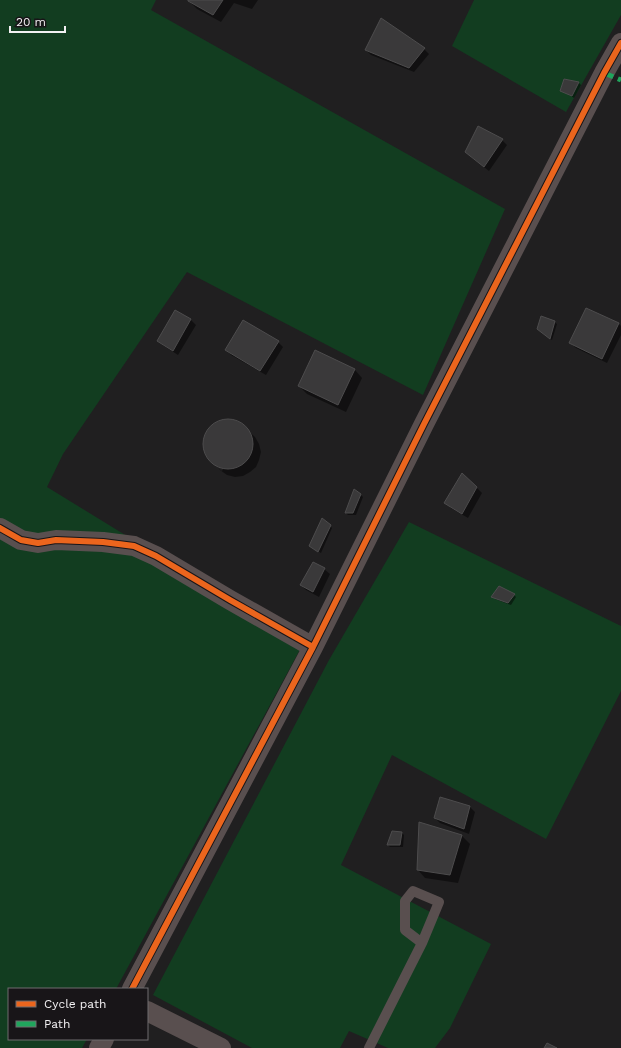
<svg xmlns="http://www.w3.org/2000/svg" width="621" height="1048" viewBox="0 0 621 1048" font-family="'Work Sans',sans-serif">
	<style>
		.green { fill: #123d20 }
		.shadow { fill: #0007 }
		.building { fill: #3a393a; stroke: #4d4c4d }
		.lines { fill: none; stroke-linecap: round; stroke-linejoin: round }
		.service { stroke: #594f4f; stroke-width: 10 }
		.minor { stroke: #594f4f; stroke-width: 20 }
		.quiet { stroke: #20a55d; stroke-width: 5; stroke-dasharray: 10 5; stroke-linecap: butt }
		.cycleway-casing { stroke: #181518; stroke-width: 8 }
		.cycleway { stroke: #eb651d; stroke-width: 6 }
	</style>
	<rect width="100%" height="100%" fill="#201f20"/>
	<path class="green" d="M0,0H156L151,10L505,209L423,395L187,272L63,454L47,487L303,644L116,989H9V1039H87L82,1048H0Z
		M474,0H621V15L566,112L452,46Z
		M409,522L621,626V691L546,839L392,755L341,865L491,944L450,1028L435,1048H388L349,1031L340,1048H252L153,995L329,660Z"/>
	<path class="shadow" d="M190,0H258L252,9L234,3L221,22L197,9L189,1Z
		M382,19L424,49L429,54L414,72L371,55L366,50Z
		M565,81L579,83L581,85L574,98L562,90Z
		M502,140L507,145L489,171L471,157Z
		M587,309L619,324L621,326V335L607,363L576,348L570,343Z
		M176,312L191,320L196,325L178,355L164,346L158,341Z
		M554,322L557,324L552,340L541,332Z
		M278,342L283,347L266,375L231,355L226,349Z
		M315,352L355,370L362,378L346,412L307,394L299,386Z
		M226,420H234L241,424L255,437L259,444L261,452L259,460L256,467L250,472L243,476L235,477L227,475L220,470L218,468L222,471L223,469L211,462L206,456L204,448V440L206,432L211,426L218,422Z
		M463,474L482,493L468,518L451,508L446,503Z
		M360,494L363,497L356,515H348L346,513Z
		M330,526L332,528L321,553L313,548Z
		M324,569L330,574L319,597L306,590L301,585Z
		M514,595L516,597L511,605L495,599L493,596Z
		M470,807L475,812L469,834L440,823L435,818Z
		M420,823L462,836L470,844L458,883L425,878L418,870Z
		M393,832L402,833L404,835L403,847H390L388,845Z"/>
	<path class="building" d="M188,0H223L213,15L188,1Z
		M381,18L425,48L409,68L365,50Z
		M564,79L579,82L572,96L560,91Z
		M478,126L503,139L484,167L465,152Z
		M586,308L619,323L602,359L569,343Z
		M175,310L191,319L173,351L157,341Z
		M541,316L555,321L550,339L537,329Z
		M243,320L279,341L260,371L225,350Z
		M315,350L355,369L338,405L298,386Z
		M203 444a25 25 0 1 1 50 0a25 25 0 1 1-50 0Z
		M462,473L477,487L462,514L444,503Z
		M354,489L361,494L353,513H345Z
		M322,518L331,525L318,552L309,546Z
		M313,562L325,568L313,592L300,585Z
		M499,586L515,594L508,603L491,597Z
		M440,797L470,806L464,829L434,818Z
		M419,822L462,835L450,875L417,870Z
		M392,831L402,832L400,845H387Z
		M547,1043L557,1048H544Z"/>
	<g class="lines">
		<path class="service" d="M369,1048L422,943L405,930V901L413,891L439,902L422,943"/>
		<path class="minor" d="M0,528L21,540L38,543L56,540L103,542L134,546L156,556L230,600L313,647
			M132,989L313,647L424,424L604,73L621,43
			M147,1011L221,1048
			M99,1048L104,1039"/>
		<path class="quiet" d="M604,73L621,80"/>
		<g class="cycleway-casing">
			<path id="cycleway" d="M0,528L21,540L38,543L56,540L103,542L134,546L156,556L230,600L313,647
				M132,989L313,647L424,424L604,73L621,43"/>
		</g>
		<use href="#cycleway" class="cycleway"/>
	</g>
	<rect x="8" y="988" width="140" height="52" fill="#181518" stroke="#6f6d6f"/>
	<rect x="16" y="1001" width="20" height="6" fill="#eb651d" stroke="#6f6d6f"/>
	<text x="44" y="1008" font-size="12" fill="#f2f0f2">Cycle path</text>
	<rect x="16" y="1021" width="20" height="6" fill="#20a55d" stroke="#6f6d6f"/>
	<text x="44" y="1028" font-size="12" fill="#f2f0f2">Path</text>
	<path d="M10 26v6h55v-6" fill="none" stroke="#f2f0f2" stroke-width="2"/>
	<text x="16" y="26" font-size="12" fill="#f2f0f2" stroke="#181518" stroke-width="3" paint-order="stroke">20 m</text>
</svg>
